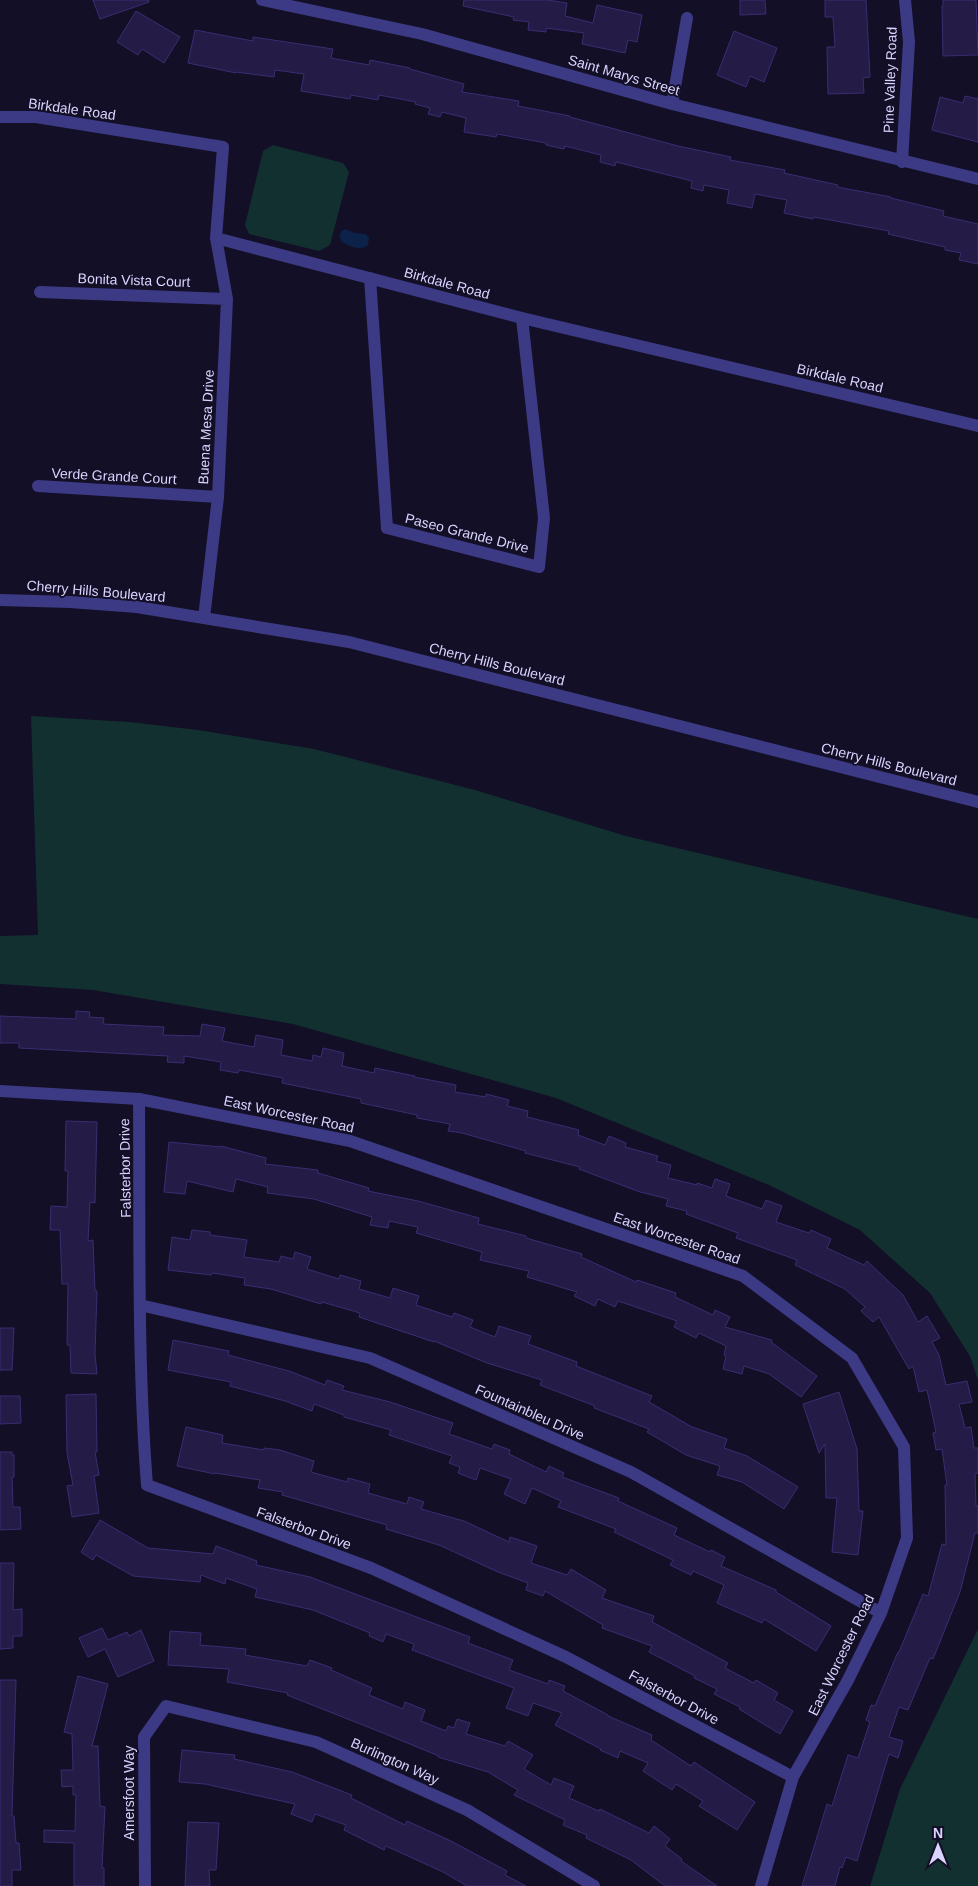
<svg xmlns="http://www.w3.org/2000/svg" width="978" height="1886" viewBox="0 0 978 1886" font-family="Helvetica,sans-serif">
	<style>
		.green { fill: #12302f }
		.water { fill: #0c2248 }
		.building { fill: #241b47; stroke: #3b2d73 }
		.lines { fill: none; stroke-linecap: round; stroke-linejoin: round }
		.minor { stroke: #3d3a85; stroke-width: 12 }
		.labels { text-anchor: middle; stroke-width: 4; stroke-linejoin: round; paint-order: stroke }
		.street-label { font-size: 14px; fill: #d9d4ff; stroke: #130f26 }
	</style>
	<rect width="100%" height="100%" fill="#130f26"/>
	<path class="green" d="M273,145L343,163L349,172L330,245L319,251L249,234L245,225L263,151Z
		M31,716L129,722L198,730L314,749L475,790L626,836L978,919V1380L970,1356L930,1293L860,1230L769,1185L556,1098L293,1024L93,990L0,984V936L38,935Z
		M978,1629V1886H870L900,1789Z"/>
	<path class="water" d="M345,229L355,233L366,234L369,238L368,245C360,252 350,246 342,242L339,236L342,231Z"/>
	<path class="building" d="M93,0H149V2L100,19Z
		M464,0H548L567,3L565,16L593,23L597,5L642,15L637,42L628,40L625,53L582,44L584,33L546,28V32L528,30L529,22L513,20L514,17L463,6Z
		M740,0H765L766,14L740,15Z
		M825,0H866L870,77L863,78L864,93L828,94L827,47H835L833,17H825Z
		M943,0H976L978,55L943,56L942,6H943Z
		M136,11L180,37L164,63L142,49L138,55L117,42Z
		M195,30L253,41V37L333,49L331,58L369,65L370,60L410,68V69L464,84L462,92L519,101L518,106L570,116V117L678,146L731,157L730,160L785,170L784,173L838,185L837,187L891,197V198L944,211L943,216L978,224V264L959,260L961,253L945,250V247L888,234L889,231L814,217L813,219L784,213L787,200L755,194L752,208L727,203L729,190L704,185L703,191L691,188L692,181L616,162L615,166L600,162L601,155L565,146L564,149L546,145V143L497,134L496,137L464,132L466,118L442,112L440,117L428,114L430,108L415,104L416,102L379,95L378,100L351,95L350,99L301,91L304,74L275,70L274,77L236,72V73L188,63Z
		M734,31L777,48L764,82L750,76L746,87L717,75Z
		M965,96L978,99V142L932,130L940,97L963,103Z
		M76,1011L90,1012L89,1017L104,1018L103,1024L164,1027L163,1035L200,1036L202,1024L225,1028L222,1041L254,1047L256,1035L283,1040L281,1055L312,1061L313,1055L321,1057L323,1048L344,1053L342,1066L374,1073L375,1068L415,1076L414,1077L456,1085L455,1092L486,1097V1094L509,1100L507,1106L528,1111L527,1117L579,1130L578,1135L605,1145L609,1136L626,1143L625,1147L658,1156L656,1161L671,1165L668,1178L697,1185V1183L712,1188L715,1179L730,1184L726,1196L762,1209L766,1200L782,1206L776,1222L809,1233L811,1230L831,1239L827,1248L864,1265L867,1261L903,1295L918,1322L927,1316L940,1338L932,1342L939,1355L946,1385L967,1381L972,1402L959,1404L965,1428L971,1427L974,1448H978V1473L975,1474L976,1506H978V1533H975L960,1592L933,1659L930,1658L908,1710L899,1707L889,1737L903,1741L898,1758L889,1754L857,1861L846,1857L842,1868L840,1867L835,1886H802L827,1804L832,1806L848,1755L858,1758L870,1722L866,1720L871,1705L875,1706L898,1652H899L923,1594L928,1596L942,1544L946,1545L945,1485H947L942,1449L936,1450L933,1433L936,1432L927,1390L919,1392L913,1366L909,1369L879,1317L873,1322L861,1311L865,1307L845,1289L795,1265L797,1260L736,1238L738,1233L686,1214L687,1211L666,1206L668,1199L640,1192L579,1169L580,1167L525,1153L526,1151L462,1133L448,1131L450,1124L417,1118V1115L361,1103V1099L282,1083L283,1078L239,1070L238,1073L220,1070L221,1062L184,1056V1063L167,1062L168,1056L19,1048V1043H0V1016L76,1019Z
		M66,1121L97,1122L95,1203L90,1202L88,1241L93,1240L95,1291H97L95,1354L97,1374L71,1373L70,1345H67L68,1284H62L60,1230H50L51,1206L67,1207L68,1171H65Z
		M169,1142L221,1147V1146L266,1158L265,1164L318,1170V1173L369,1188L368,1191L418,1201L479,1218L478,1224L526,1236V1238L582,1254L581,1257L636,1282L637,1280L676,1293L675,1297L713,1315L715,1310L730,1317L725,1327L772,1340L771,1342L817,1376L801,1397L769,1374L744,1366L742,1374L723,1369L726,1356L724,1355L726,1346L699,1333L696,1338L674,1327L677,1321L618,1301L615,1307L598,1299L595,1306L574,1296L577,1292L527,1277L529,1271L480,1260L482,1252L416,1233L418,1227L389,1221L388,1228L370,1225L372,1217L314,1199L267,1193L268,1187L236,1179L233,1192L187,1181L185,1194L164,1192Z
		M192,1230L210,1232V1235L247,1240L244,1257L279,1262L281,1256L293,1259L295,1252L311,1257L307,1269L339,1279L340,1275L361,1281L359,1289L390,1298L393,1288L419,1296L416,1305L452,1317L454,1313L473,1320L470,1327L495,1337L499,1326L531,1336L528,1344L577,1362L576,1366L652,1396L649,1402L692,1427L727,1439L724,1448L747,1456L798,1487L784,1509L742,1482L717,1475L720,1466L686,1455L647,1432L649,1429L594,1408L595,1406L540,1385L542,1380L487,1363L434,1341V1342L359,1317L360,1313L322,1302L321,1304L271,1289L244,1285L245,1278L212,1273L211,1275L168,1270L172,1237L190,1240Z
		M0,1328H14L12,1370H0Z
		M173,1340L229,1351L228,1355L289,1371L325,1385L327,1380L344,1386L342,1390L390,1402L453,1423L449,1434L492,1449L494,1444L510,1450L509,1454L546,1472L549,1466L564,1473L562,1477L619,1498L618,1501L677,1528L674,1535L710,1552L711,1550L725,1557L721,1566L776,1590V1592L831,1626L816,1651L764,1619L762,1623L717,1603L724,1585L693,1571L691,1575L670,1565L673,1560L614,1532L616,1529L558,1507L561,1501L532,1488L525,1504L504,1494L511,1479L480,1468L476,1480L458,1473L460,1467L449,1463L452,1456L389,1435L391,1430L344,1417V1415L314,1404L312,1411L285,1401L230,1386L231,1382L168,1370Z
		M839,1392L857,1449L859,1511H863L858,1555L832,1552L837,1498H826L825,1444L819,1453L803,1404Z
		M96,1394L97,1452H95L99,1475L94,1476L99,1513L72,1517L67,1486L73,1485L67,1453L66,1395Z
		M0,1396H20L21,1423L0,1424Z
		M186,1427L223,1435L222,1443L264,1450V1448L280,1450L314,1461L311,1472L347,1482L348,1478L370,1484L368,1493L407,1504L409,1497L424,1502L421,1509L464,1521L509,1542L510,1537L537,1546L531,1563L567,1575L571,1569L606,1590L602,1598L654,1616L652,1622L728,1663L725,1668L754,1683L756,1680L778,1693L774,1700L793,1711L780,1734L739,1709L740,1707L714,1694L717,1689L694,1678L695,1676L649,1652L652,1646L602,1628L603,1625L545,1591L543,1596L526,1590L528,1583L498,1572L439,1545L386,1529L387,1525L282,1495L283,1492L258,1488L260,1480L215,1473V1474L177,1466Z
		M0,1452H12V1455H14V1477H12L13,1507H20L21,1529L0,1530Z
		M100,1520L148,1548L213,1554L216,1546L257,1561L256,1565L310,1577L470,1637L468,1643L513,1660L509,1670L548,1684L549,1680L565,1686L563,1691L608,1715V1716L652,1735L651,1740L691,1766L694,1762L755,1802L737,1830L699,1806L703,1801L676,1784L672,1790L643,1771L648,1763L620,1751L618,1758L600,1750L601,1749L555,1725L562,1713L533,1703L528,1716L506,1708L514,1688L412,1650L414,1644L386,1634L383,1642L369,1636L370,1633L313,1610L255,1597L257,1589L226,1578L225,1584L201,1575L200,1582L133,1576L96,1555L93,1560L81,1552Z
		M0,1563H14L13,1610L22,1609V1636H13V1648L0,1649Z
		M102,1628L108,1640L127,1632L129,1636L141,1630L154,1661L118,1677L105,1649L88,1657L79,1638Z
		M170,1631L201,1633L200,1645L246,1649L245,1655L307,1666L310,1660L332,1668L331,1670L372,1688L369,1695L403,1709L405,1702L425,1710L421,1721L446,1731L448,1726L454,1728L457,1719L470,1723L466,1734L505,1746L508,1741L533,1755L524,1769L551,1785L554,1778L574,1786L569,1798L599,1811L600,1809L649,1833L654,1826L670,1839L665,1846L682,1859L681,1861L717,1886H665L631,1860L586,1838L587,1835L563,1825L565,1820L514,1795L518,1790L488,1772L438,1757L439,1756L383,1733L287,1695L288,1693L227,1682L229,1669L168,1665Z
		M78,1676L108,1684L92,1746H98L100,1806L105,1807L102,1868H104V1886H74V1843L44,1842V1830L75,1831L76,1795H73V1786L62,1787L61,1770H73L72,1734L64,1732Z
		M0,1680H16L12,1816H14L16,1843H19L21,1870H12V1886H0Z
		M182,1750L235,1755L234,1759L292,1772L352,1795L351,1798L405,1825L407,1821L451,1841L507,1871L505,1875L526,1886H467L443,1872L386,1846L384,1850L344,1830L346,1825L315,1814L312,1822L291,1814L295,1804L205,1784L179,1782Z
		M188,1822L219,1823L216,1870H209L210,1886H185Z"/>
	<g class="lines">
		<path class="minor" d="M262,0L422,34L672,104L978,179
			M672,104L687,18
			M0,117H36L223,147L216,238L522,318L978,426
			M902,162L909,42L905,0
			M370,278L387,528L539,567L544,518L522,318
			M40,292L227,299
			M38,486L218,497
			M0,600L70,602L137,607L349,642L978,802
			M204,618L218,497L227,299L216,238
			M0,1091L139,1099L350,1141L743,1276L852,1358L904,1447L907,1538L881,1613L848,1680L793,1777L761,1886
			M139,1099C140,1227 137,1357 147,1485L371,1568L566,1657L793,1777
			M140,1305L370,1358L631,1472L881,1613
			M145,1886L144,1737L166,1706L316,1742L467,1810L594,1886"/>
	</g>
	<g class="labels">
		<g class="street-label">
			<text transform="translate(624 75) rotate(16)" y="5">Saint Marys Street</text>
			<text transform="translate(890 80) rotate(-88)" y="5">Pine Valley Road</text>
			<text transform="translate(72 109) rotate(8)" y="5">Birkdale Road</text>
			<text transform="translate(134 280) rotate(2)" y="5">Bonita Vista Court</text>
			<text transform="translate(447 283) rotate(15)" y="5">Birkdale Road</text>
			<text transform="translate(840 378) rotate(13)" y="5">Birkdale Road</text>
			<text transform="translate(206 427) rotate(-87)" y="5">Buena Mesa Drive</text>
			<text transform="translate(114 476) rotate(3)" y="5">Verde Grande Court</text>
			<text transform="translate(467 533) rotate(14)" y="5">Paseo Grande Drive</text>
			<text transform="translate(96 591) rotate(5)" y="5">Cherry Hills Boulevard</text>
			<text transform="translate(497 664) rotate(14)" y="5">Cherry Hills Boulevard</text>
			<text transform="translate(889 764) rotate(14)" y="5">Cherry Hills Boulevard</text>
			<text transform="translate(289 1114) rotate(12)" y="5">East Worcester Road</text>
			<text transform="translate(125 1168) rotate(-91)" y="5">Falsterbor Drive</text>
			<text transform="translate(677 1238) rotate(19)" y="5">East Worcester Road</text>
			<text transform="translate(530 1412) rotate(24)" y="5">Fountainbleu Drive</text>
			<text transform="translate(304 1528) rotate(20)" y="5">Falsterbor Drive</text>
			<text transform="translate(841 1655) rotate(-64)" y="5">East Worcester Road</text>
			<text transform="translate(674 1697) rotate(28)" y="5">Falsterbor Drive</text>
			<text transform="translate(395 1761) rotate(24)" y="5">Burlington Way</text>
			<text transform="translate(129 1793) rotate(-90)" y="5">Amersfoot Way</text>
		</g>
	</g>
	<g transform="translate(938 1846)" stroke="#130f26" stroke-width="4" paint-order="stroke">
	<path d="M0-4L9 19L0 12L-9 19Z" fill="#d9d4ff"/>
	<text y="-8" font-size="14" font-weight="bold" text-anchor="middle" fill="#d9d4ff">N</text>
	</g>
</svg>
